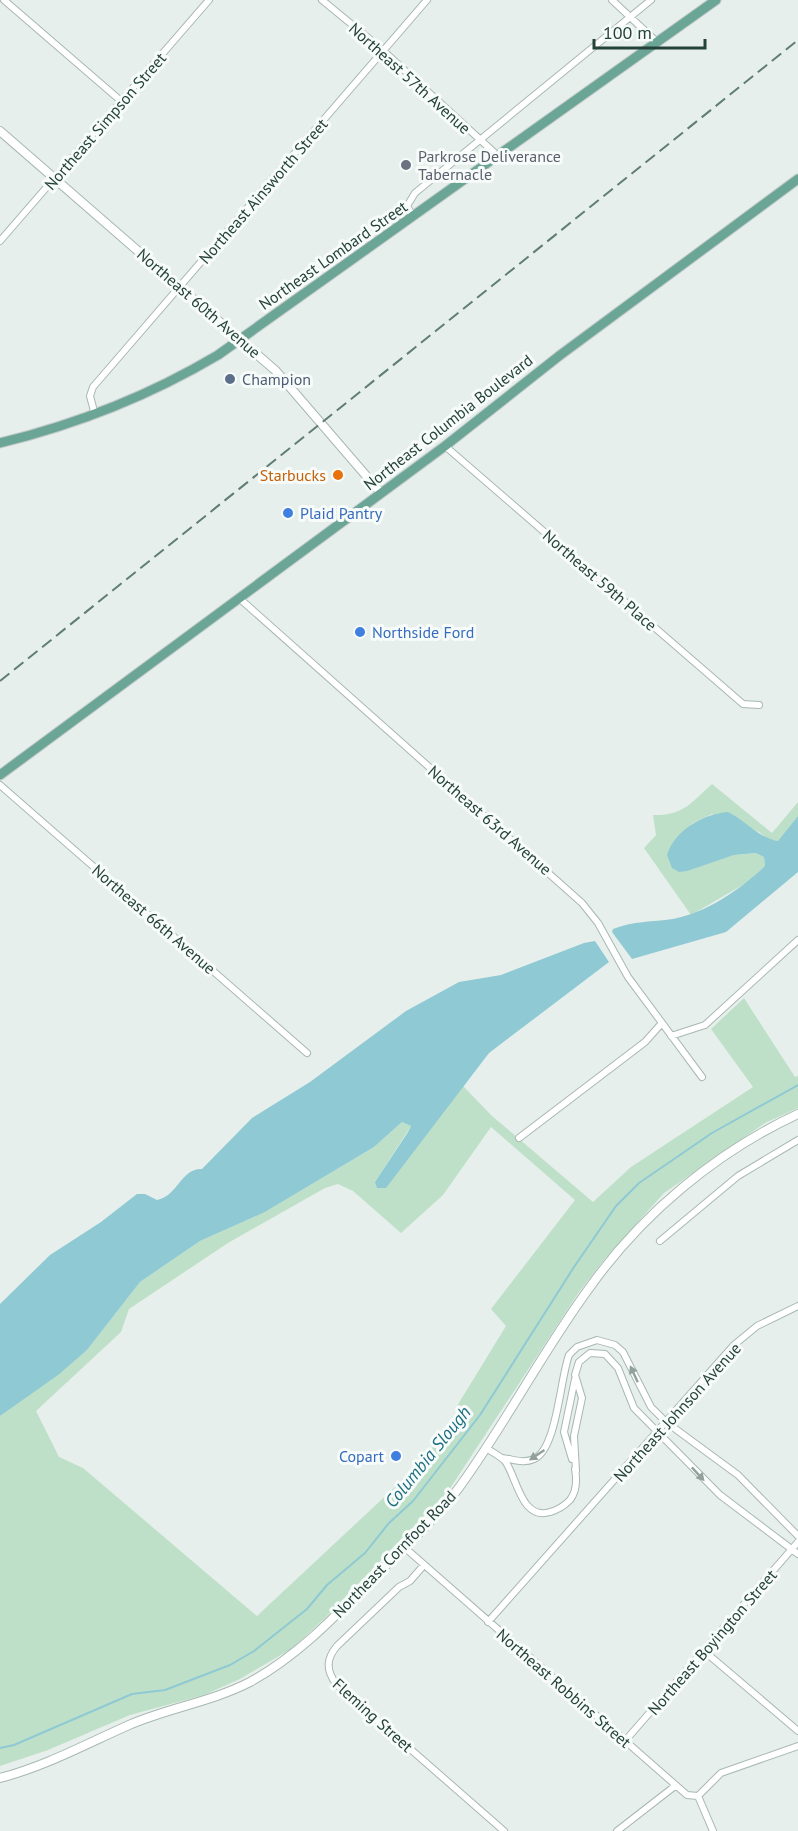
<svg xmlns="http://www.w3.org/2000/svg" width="798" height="1831" viewBox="0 0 798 1831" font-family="'PT Sans',sans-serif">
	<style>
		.green { fill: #bfe0c8; fill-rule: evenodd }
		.water { fill: #8ec9d4 }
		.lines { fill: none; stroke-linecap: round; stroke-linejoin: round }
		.stream { stroke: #8ec9d4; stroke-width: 2 }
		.minor-casing { stroke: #a8b8b2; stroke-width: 8 }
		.tertiary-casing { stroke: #a8b8b2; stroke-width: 10 }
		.primary-casing { stroke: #c2cac8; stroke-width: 11 }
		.minor { stroke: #fff; stroke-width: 6 }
		.tertiary { stroke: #fff; stroke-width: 8 }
		.primary { stroke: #6aa596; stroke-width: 9 }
		.rail { stroke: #5f7d75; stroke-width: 2; stroke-dasharray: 12 6; stroke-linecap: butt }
		.oneway { fill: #92a09c }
		.worship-dot { fill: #6b7280; stroke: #f7fbf9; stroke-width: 2 }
		.service-dot { fill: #5c6f8a; stroke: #f7fbf9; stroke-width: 2 }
		.food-dot { fill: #e8710a; stroke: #f7fbf9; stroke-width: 2 }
		.shop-dot { fill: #3f7fe0; stroke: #f7fbf9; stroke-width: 2 }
		.labels { text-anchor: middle; stroke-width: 6; stroke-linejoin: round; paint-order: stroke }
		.street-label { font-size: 16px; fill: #24423a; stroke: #f7fbf9 }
		.worship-label { font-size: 16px; fill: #5b616d; stroke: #f7fbf9; text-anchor: start }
		.service-label { font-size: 16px; fill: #4e5e75; stroke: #f7fbf9; text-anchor: start }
		.food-label { font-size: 16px; fill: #c56008; stroke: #f7fbf9; text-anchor: end }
		.shop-label { font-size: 16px; fill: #366cbe; stroke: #f7fbf9; text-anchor: start }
		.water-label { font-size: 18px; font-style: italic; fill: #1c6f80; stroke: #f7fbf9 }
	</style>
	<rect width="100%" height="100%" fill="#e6efeb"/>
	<path class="green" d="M712,784L772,833L798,802V816L779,841L770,840L759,832L712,814L693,823L679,837V872L734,855L757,853L764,857L765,866L746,883L691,915L644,848L656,835L653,815C683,816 691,803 712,784Z
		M744,998L795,1077L798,1076V1108L765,1123L664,1193L603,1261L579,1292L449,1490L325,1618L291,1649L240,1679L204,1695L130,1715L48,1750L0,1766V1416L87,1350L140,1282L200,1241L265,1212L374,1147L402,1122L411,1126L375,1182L437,1118L463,1086L492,1116L593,1202L631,1167L753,1087L711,1029ZM491,1127L575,1200L491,1309L506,1326L457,1406L462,1409L436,1444L394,1488L257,1616L83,1468L59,1457L36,1411L121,1332L129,1309L228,1243L325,1188L338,1184L353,1191L401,1233L443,1195Z"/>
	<path class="water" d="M728,812C745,820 760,839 778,841L798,816V872L726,932L632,959L612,932L613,929C633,921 652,922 673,919C708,912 739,890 765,866L764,857L756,853L734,855L687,871L679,872L672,868L667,855C675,830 703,814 728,812Z
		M595,941L609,962L489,1053L386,1188H377L375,1182L408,1132L411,1126L402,1122L374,1147L265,1212L200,1241L140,1282L87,1350L58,1375L0,1416V1304L50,1255L101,1222L137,1194H145L157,1200C178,1196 181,1168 202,1169L252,1118L310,1082L406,1011L459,982L501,975L584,943Z"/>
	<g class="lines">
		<path class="stream" d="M0,1748L14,1745L132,1694L165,1690L230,1665L254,1651L307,1609L327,1585L365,1553L389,1523L413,1501L480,1415L574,1267L616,1206L639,1183L712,1133L798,1085"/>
		<g class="minor-casing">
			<path id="minor" d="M4,0L121,101
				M322,0L378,46L498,156
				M612,0L657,42
				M413,216L407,206L415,193L651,0
				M0,241L209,0
				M95,415L90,396L93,387L427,0
				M445,446L743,704L759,705
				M239,598L582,903L598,923L628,977L702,1077
				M0,785L307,1053
				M671,1036L705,1025L798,940
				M519,1138L645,1042L662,1023
				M660,1241L738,1176L798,1140
				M486,1448C492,1452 500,1456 505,1461C517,1477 521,1521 550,1512C558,1510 564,1506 570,1500C577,1491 577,1480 575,1469
				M502,1458C513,1459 523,1464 534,1459C557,1449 560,1379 569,1355L577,1347L597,1340L615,1345L623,1352L651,1407L666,1422L738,1475L798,1536
				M572,1459L564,1432L575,1379
				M576,1471L574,1436L582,1398L575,1375L579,1362L590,1353L605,1354L618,1368L634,1408L720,1495L798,1554
				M404,1547L687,1795L698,1796
				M424,1565L410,1581L399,1587L337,1646C326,1659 326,1670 336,1684L504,1831
				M488,1622L734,1345L757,1326L798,1306
				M704,1651L798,1731
				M625,1741L798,1542
				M698,1796L721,1773L798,1746
				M698,1796L713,1831
				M617,1831L675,1786"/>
		</g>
		<g class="tertiary-casing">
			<path id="tertiary" d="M0,131L276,371L381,493
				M0,1778C46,1766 86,1744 129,1725C168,1708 211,1702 250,1682C301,1654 339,1612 380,1571C407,1545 435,1519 458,1489C505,1425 542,1352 590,1287C642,1214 716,1152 798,1114"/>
		</g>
		<g class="primary-casing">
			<path id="primary" d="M0,443C78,424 149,396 218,355L716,0
				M0,775L445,446L559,356L798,179"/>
		</g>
		<use href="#minor" class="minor"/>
		<use href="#tertiary" class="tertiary"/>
		<use href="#primary" class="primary"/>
		<path class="rail" d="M0,681L798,40"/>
	</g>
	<defs><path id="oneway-solid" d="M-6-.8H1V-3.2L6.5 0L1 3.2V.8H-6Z" transform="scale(1.5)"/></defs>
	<g class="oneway">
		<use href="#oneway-solid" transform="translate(634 1374) rotate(-115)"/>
		<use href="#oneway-solid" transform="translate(537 1455) rotate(146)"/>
		<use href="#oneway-solid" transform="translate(698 1474) rotate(47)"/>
	</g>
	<circle class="worship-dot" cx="406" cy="165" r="6"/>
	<circle class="service-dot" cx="230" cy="379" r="6"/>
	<circle class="food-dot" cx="338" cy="475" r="6"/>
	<g class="shop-dot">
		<circle cx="288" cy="513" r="6"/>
		<circle cx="360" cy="632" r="6"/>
		<circle cx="396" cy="1456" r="6"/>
	</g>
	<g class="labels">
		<g class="street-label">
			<text transform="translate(410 78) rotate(42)" y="6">Northeast 57th Avenue</text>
			<text transform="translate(105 121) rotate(-49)" y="6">Northeast Simpson Street</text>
			<text transform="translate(263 191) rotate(-49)" y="6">Northeast Ainsworth Street</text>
			<text transform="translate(333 255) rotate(-35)" y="6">Northeast Lombard Street</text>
			<text transform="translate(199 303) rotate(41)" y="6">Northeast 60th Avenue</text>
			<text transform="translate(448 422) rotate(-38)" y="6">Northeast Columbia Boulevard</text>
			<text transform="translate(600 580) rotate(41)" y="6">Northeast 59th Place</text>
			<text transform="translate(490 820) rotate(41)" y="6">Northeast 63rd Avenue</text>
			<text transform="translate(154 919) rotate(41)" y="6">Northeast 66th Avenue</text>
			<text transform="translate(677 1412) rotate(-48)" y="6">Northeast Johnson Avenue</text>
			<text transform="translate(394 1554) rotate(-46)" y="6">Northeast Cornfoot Road</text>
			<text transform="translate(712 1642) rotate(-49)" y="6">Northeast Boyington Street</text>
			<text transform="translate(564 1688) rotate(41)" y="6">Northeast Robbins Street</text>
			<text transform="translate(373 1715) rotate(42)" y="6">Fleming Street</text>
		</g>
		<g class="worship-label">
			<text x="418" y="162">Parkrose Deliverance<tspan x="418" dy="18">Tabernacle</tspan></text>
		</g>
		<g class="service-label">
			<text x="242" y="385">Champion</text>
		</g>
		<g class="food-label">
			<text x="326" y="481">Starbucks</text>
		</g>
		<g class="shop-label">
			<text x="300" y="519">Plaid Pantry</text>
			<text x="372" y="638">Northside Ford</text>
			<text x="384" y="1462" text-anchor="end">Copart</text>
		</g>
		<g class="water-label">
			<text transform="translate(428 1457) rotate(-51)" y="6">Columbia Slough</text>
		</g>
	</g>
	<path d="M594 39v9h111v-9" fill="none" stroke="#24423a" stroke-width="3"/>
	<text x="603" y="39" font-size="18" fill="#24423a" stroke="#f7fbf9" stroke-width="4.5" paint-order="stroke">100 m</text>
</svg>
